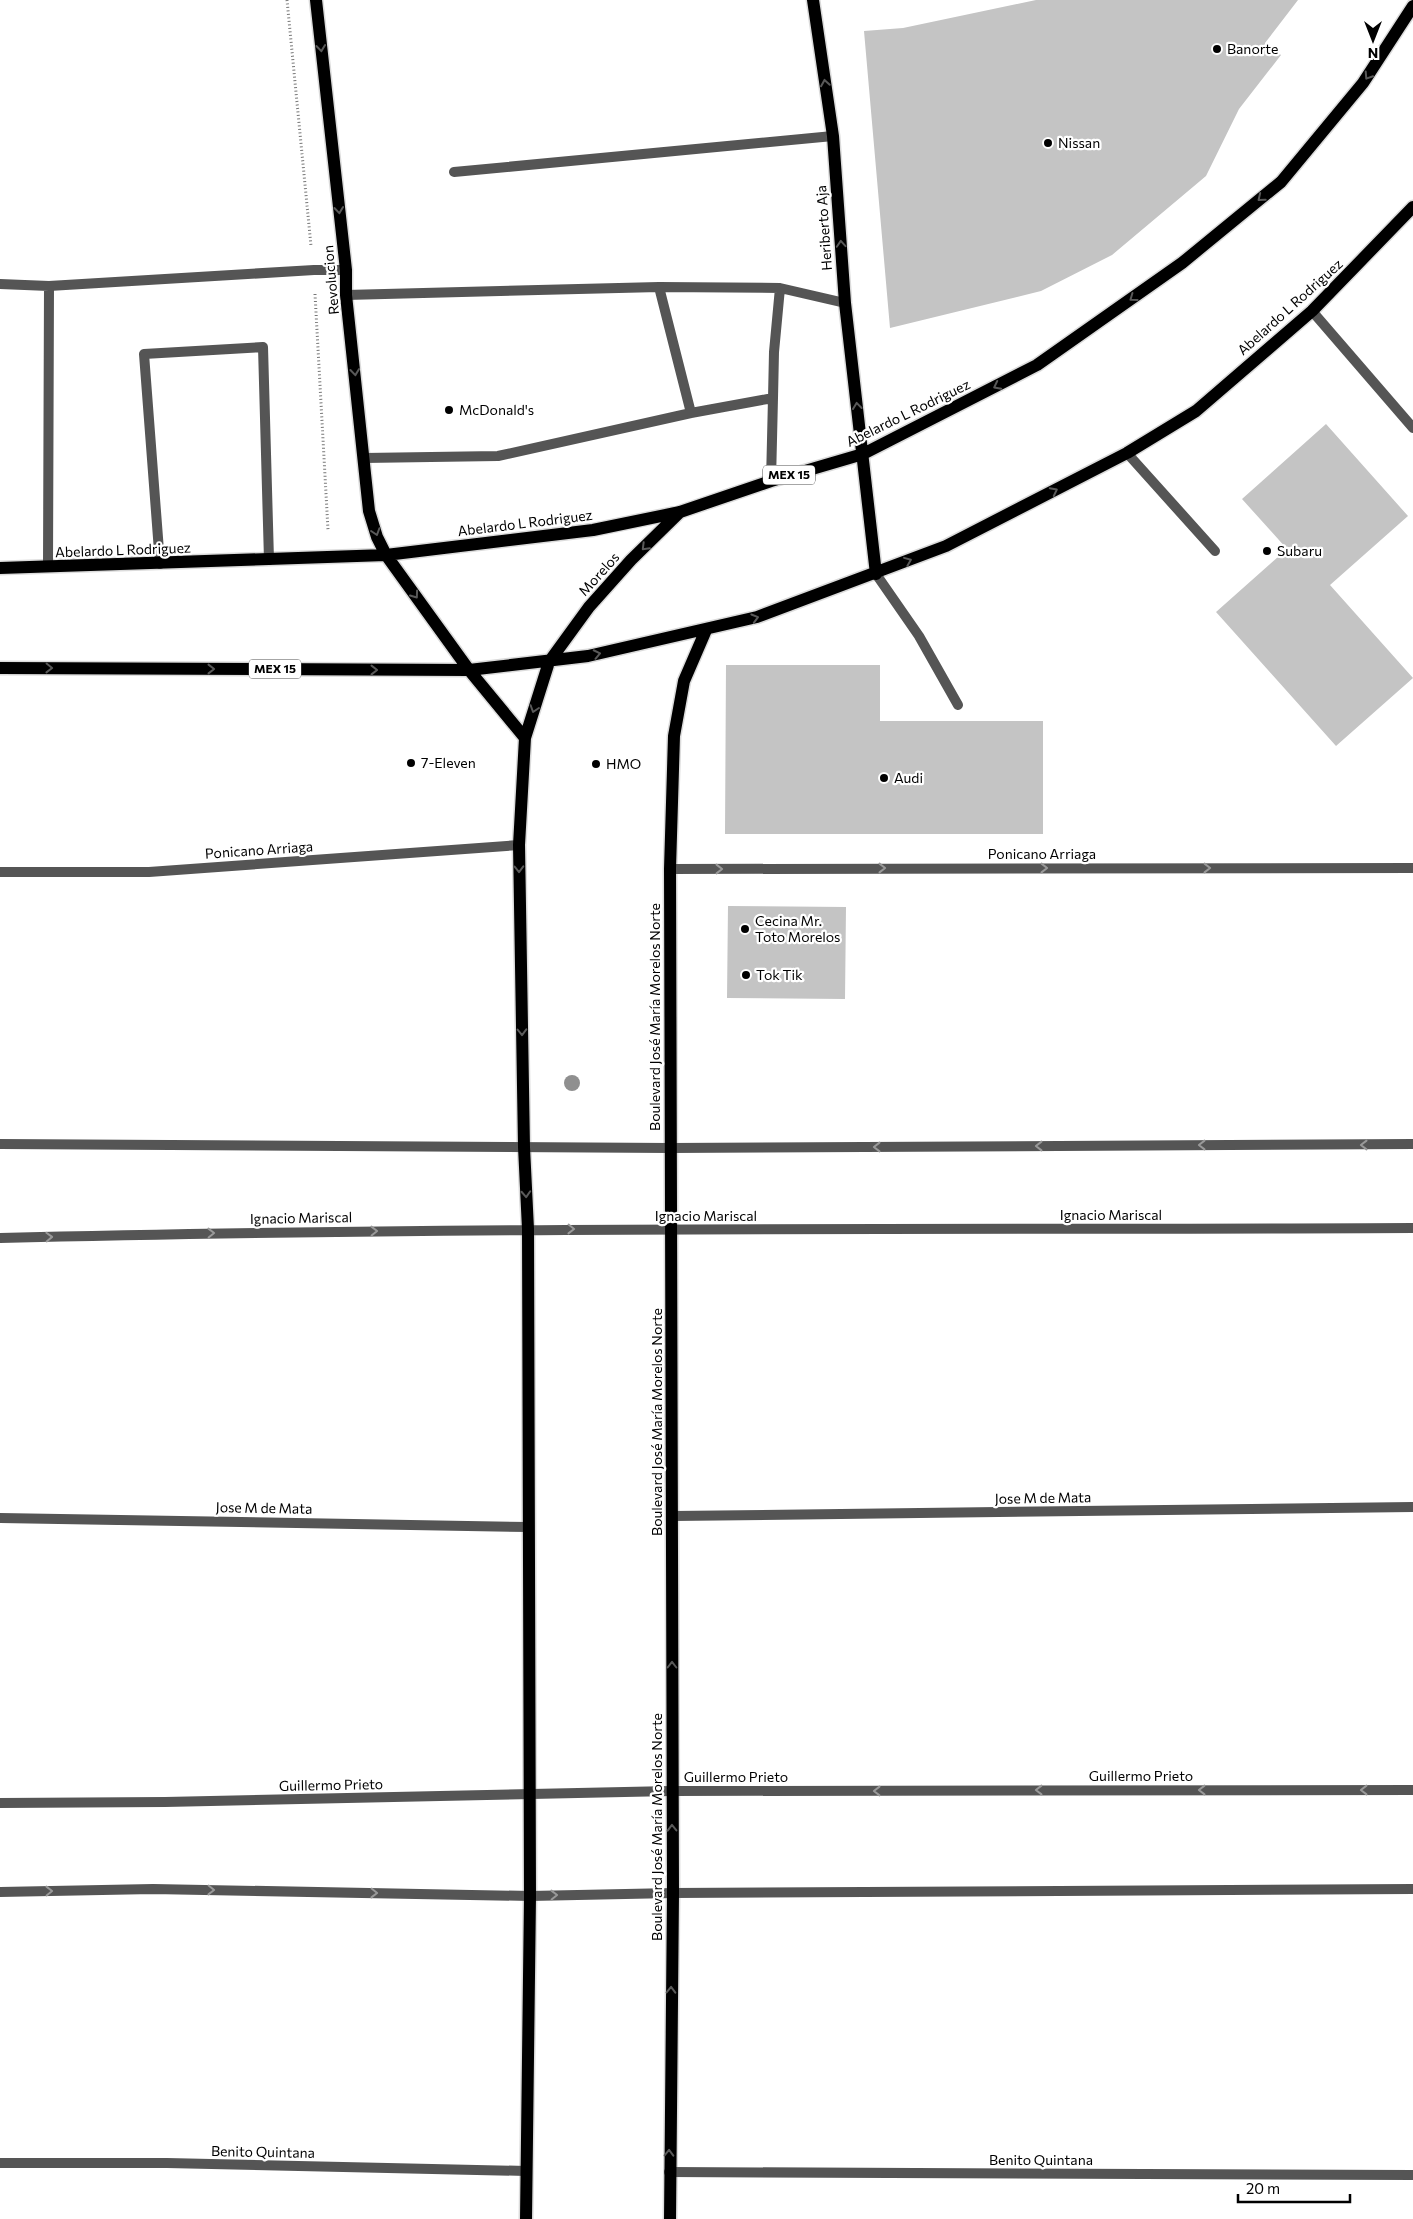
<svg xmlns="http://www.w3.org/2000/svg" width="1413" height="2219" viewBox="0 0 1413 2219" font-family="Commissioner,sans-serif">
	<style>
		.building { fill: #c4c4c4 }
		.lines { fill: none; stroke-linecap: round; stroke-linejoin: round }
		.primary-casing { stroke: #dbdbdb; stroke-width: 15 }
		.path { stroke: #777; stroke-width: 3; stroke-dasharray: 1 2.5; stroke-linecap: butt }
		.service { stroke: #555; stroke-width: 10 }
		.minor { stroke: #555; stroke-width: 10 }
		.primary { stroke: #000; stroke-width: 12 }
		.tree { fill: #8f8f8f }
		.oneway { stroke: #595959 }
		.oneway2 { stroke: #999 }
		.poi-dot { fill: #000; stroke: #fff; stroke-width: 2 }
		.labels { text-anchor: middle; stroke-width: 4.5; stroke-linejoin: round; paint-order: stroke }
		.shield { fill: #fff; stroke: #4c4c4c; stroke-width: 1 }
		.shield-label { font-size: 12px; font-weight: bold; fill: #000 }
		.poi-label { font-size: 14px; fill: #000; stroke: #fff; text-anchor: start }
		.street-label { font-size: 14px; fill: #000; stroke: #fff }
	</style>
	<rect width="100%" height="100%" fill="#fff"/>
	<path class="building" d="M1036,0H1298L1265,43L1281,55L1239,109L1206,176L1112,255L1041,291L890,328L864,31L903,28Z
		M1326,424L1408,516L1330,585L1413,678L1336,746L1216,612L1287,549L1242,499Z
		M726,665H880V721H1043V834H725Z
		M728,906L846,907L845,999L727,998Z"/>
	<g class="lines">
		<g class="primary-casing">
			<path id="primary" d="M316,0L346,270V295L369,511L377,537L386,555L469,670L525,738
				M813,0L833,136L845,303L876,574
				M0,568L386,555L593,530L680,512L771,481L863,454L1037,365L1182,263L1281,182L1363,83L1413,6
				M0,668L469,670L588,656L757,617L946,546L1127,453L1196,411L1312,311L1413,207
				M526,2219L530,1896L528,1229L524,1147L519,845L525,738L549,662L589,607L631,560L680,512
				M670,2219L673,1893L670,869L674,736L684,681L706,630"/>
		</g>
		<path class="path" d="M287,0L311,246
			M315,294L328,530"/>
		<path class="service" d="M454,172L833,136
			M0,284L49,286
			M346,295L659,287
			M1312,311L1413,428
			M691,413L659,287L780,288
			M1127,453L1215,551
			M364,458L498,456L691,413L773,398L774,352L780,288L845,303
			M771,481L773,398
			M160,564L144,354L263,347L269,560
			M48,567L49,286L314,270H346
			M876,574L919,636L958,705"/>
		<path class="minor" d="M670,869L1413,868
			M0,872H149L519,845
			M0,1144L670,1148L1413,1144
			M0,1238C471,1226 942,1230 1413,1228
			M673,1516L1413,1507
			M0,1518L528,1527
			M0,1803L165,1802L671,1791L1413,1790
			M0,1892L153,1889L530,1896L673,1893L1413,1889
			M0,2163H167L526,2171
			M669,2172L1413,2175"/>
		<use href="#primary" class="primary"/>
	</g>
	<circle class="tree" cx="572" cy="1083" r="8"/>
	<defs><path id="oneway-chevron" d="M-2-3.5L2.5 0L-2 3.5" fill="none" stroke-width="1.6" stroke-linecap="round" stroke-linejoin="round" transform="scale(1.25)"/></defs>
	<g class="oneway">
		<use href="#oneway-chevron" transform="translate(321 48) rotate(84)"/>
		<use href="#oneway-chevron" transform="translate(1368 76) rotate(123)"/>
		<use href="#oneway-chevron" transform="translate(825 83) rotate(-99)"/>
		<use href="#oneway-chevron" transform="translate(1261 198) rotate(141)"/>
		<use href="#oneway-chevron" transform="translate(339 210) rotate(84)"/>
		<use href="#oneway-chevron" transform="translate(841 244) rotate(-94)"/>
		<use href="#oneway-chevron" transform="translate(1133 298) rotate(144)"/>
		<use href="#oneway-chevron" transform="translate(355 372) rotate(84)"/>
		<use href="#oneway-chevron" transform="translate(997 386) rotate(153)"/>
		<use href="#oneway-chevron" transform="translate(857 406) rotate(-97)"/>
		<use href="#oneway-chevron" transform="translate(1054 491) rotate(-27)"/>
		<use href="#oneway-chevron" transform="translate(376 532) rotate(72)"/>
		<use href="#oneway-chevron" transform="translate(645 547) rotate(135)"/>
		<use href="#oneway-chevron" transform="translate(908 561) rotate(-22)"/>
		<use href="#oneway-chevron" transform="translate(415 595) rotate(54)"/>
		<use href="#oneway-chevron" transform="translate(755 618) rotate(-16)"/>
		<use href="#oneway-chevron" transform="translate(597 654) rotate(-12)"/>
		<use href="#oneway-chevron" transform="translate(49 668) rotate(1)"/>
		<use href="#oneway-chevron" transform="translate(211 669)"/>
		<use href="#oneway-chevron" transform="translate(374 670)"/>
		<use href="#oneway-chevron" transform="translate(534 709) rotate(108)"/>
		<use href="#oneway-chevron" transform="translate(519 869) rotate(89)"/>
		<use href="#oneway-chevron" transform="translate(522 1032) rotate(89)"/>
		<use href="#oneway-chevron" transform="translate(526 1194) rotate(87)"/>
		<use href="#oneway-chevron" transform="translate(672 1665) rotate(-90)"/>
		<use href="#oneway-chevron" transform="translate(672 1828) rotate(-91)"/>
		<use href="#oneway-chevron" transform="translate(671 1990) rotate(-89)"/>
		<use href="#oneway-chevron" transform="translate(669 2153) rotate(-89)"/>
	</g>
	<g class="oneway2">
		<use href="#oneway-chevron" transform="translate(882 868)"/>
		<use href="#oneway-chevron" transform="translate(1044 868)"/>
		<use href="#oneway-chevron" transform="translate(1207 868)"/>
		<use href="#oneway-chevron" transform="translate(719 869)"/>
		<use href="#oneway-chevron" transform="translate(1202 1145) rotate(180)"/>
		<use href="#oneway-chevron" transform="translate(1364 1145) rotate(180)"/>
		<use href="#oneway-chevron" transform="translate(1039 1146) rotate(180)"/>
		<use href="#oneway-chevron" transform="translate(877 1147) rotate(180)"/>
		<use href="#oneway-chevron" transform="translate(571 1229) rotate(1)"/>
		<use href="#oneway-chevron" transform="translate(374 1231) rotate(-1)"/>
		<use href="#oneway-chevron" transform="translate(211 1233) rotate(-1)"/>
		<use href="#oneway-chevron" transform="translate(49 1237) rotate(-2)"/>
		<use href="#oneway-chevron" transform="translate(1039 1790) rotate(180)"/>
		<use href="#oneway-chevron" transform="translate(1202 1790) rotate(180)"/>
		<use href="#oneway-chevron" transform="translate(1364 1790) rotate(180)"/>
		<use href="#oneway-chevron" transform="translate(877 1791) rotate(180)"/>
		<use href="#oneway-chevron" transform="translate(211 1890) rotate(1)"/>
		<use href="#oneway-chevron" transform="translate(49 1891) rotate(-1)"/>
		<use href="#oneway-chevron" transform="translate(374 1893) rotate(1)"/>
		<use href="#oneway-chevron" transform="translate(554 1895) rotate(-1)"/>
	</g>
	<g class="poi-dot">
		<circle cx="1217" cy="49" r="5"/>
		<circle cx="1048" cy="143" r="5"/>
		<circle cx="449" cy="410" r="5"/>
		<circle cx="1267" cy="551" r="5"/>
		<circle cx="411" cy="763" r="5"/>
		<circle cx="596" cy="764" r="5"/>
		<circle cx="884" cy="778" r="5"/>
		<circle cx="745" cy="929" r="5"/>
		<circle cx="746" cy="975" r="5"/>
	</g>
	<g class="labels">
		<g class="shield">
			<rect x="763" y="465.5" width="52" height="19" rx="4"/>
			<rect x="249" y="659.5" width="52" height="19" rx="4"/>
		</g>
		<g class="shield-label">
			<text x="789" y="479">MEX 15</text>
			<text x="275" y="673">MEX 15</text>
		</g>
		<g class="poi-label">
			<text x="1227" y="54">Banorte</text>
			<text x="1058" y="148">Nissan</text>
			<text x="459" y="415">McDonald's</text>
			<text x="1277" y="556">Subaru</text>
			<text x="421" y="768">7-Eleven</text>
			<text x="606" y="769">HMO</text>
			<text x="894" y="783">Audi</text>
			<text x="755" y="926">Cecina Mr.<tspan x="755" dy="16">Toto Morelos</tspan></text>
			<text x="756" y="980">Tok Tik</text>
		</g>
		<g class="street-label">
			<text transform="translate(824 228) rotate(-94)" y="5">Heriberto Aja</text>
			<text transform="translate(331 280) rotate(-95)" y="5">Revolucion</text>
			<text transform="translate(1290 307) rotate(-42)" y="5">Abelardo L Rodriguez</text>
			<text transform="translate(908 413) rotate(-26)" y="5">Abelardo L Rodriguez</text>
			<text transform="translate(525 523) rotate(-7)" y="5">Abelardo L Rodriguez</text>
			<text transform="translate(123 550) rotate(-2)" y="5">Abelardo L Rodriguez</text>
			<text transform="translate(599 574) rotate(-48)" y="5">Morelos</text>
			<text transform="translate(259 850) rotate(-4)" y="5">Ponicano Arriaga</text>
			<text x="1042" y="859">Ponicano Arriaga</text>
			<text transform="translate(655 1017) rotate(-90)" y="5">Boulevard José María Morelos Norte</text>
			<text x="1111" y="1220">Ignacio Mariscal</text>
			<text x="706" y="1221">Ignacio Mariscal</text>
			<text transform="translate(301 1218) rotate(-1)" y="5">Ignacio Mariscal</text>
			<text transform="translate(657 1422) rotate(-90)" y="5">Boulevard José María Morelos Norte</text>
			<text transform="translate(1043 1498) rotate(-1)" y="5">Jose M de Mata</text>
			<text transform="translate(264 1508) rotate(1)" y="5">Jose M de Mata</text>
			<text x="1141" y="1781">Guillermo Prieto</text>
			<text x="736" y="1782">Guillermo Prieto</text>
			<text transform="translate(331 1785) rotate(-1)" y="5">Guillermo Prieto</text>
			<text transform="translate(657 1827) rotate(-90)" y="5">Boulevard José María Morelos Norte</text>
			<text transform="translate(263 2152) rotate(1)" y="5">Benito Quintana</text>
			<text x="1041" y="2165">Benito Quintana</text>
		</g>
	</g>
	<g transform="translate(1373 40) rotate(180)" stroke="#ffffff" stroke-width="4" paint-order="stroke">
	<path d="M0-4L9 19L0 12L-9 19Z" fill="#000000"/>
	<text y="-8" font-size="14" font-weight="bold" text-anchor="middle" fill="#000000">N</text>
	</g>
	<path d="M1238 2194v8h112v-8" fill="none" stroke="#000000" stroke-width="2.5"/>
	<text x="1246" y="2194" font-size="15" fill="#000000" stroke="#ffffff" stroke-width="4" paint-order="stroke">20 m</text>
</svg>
